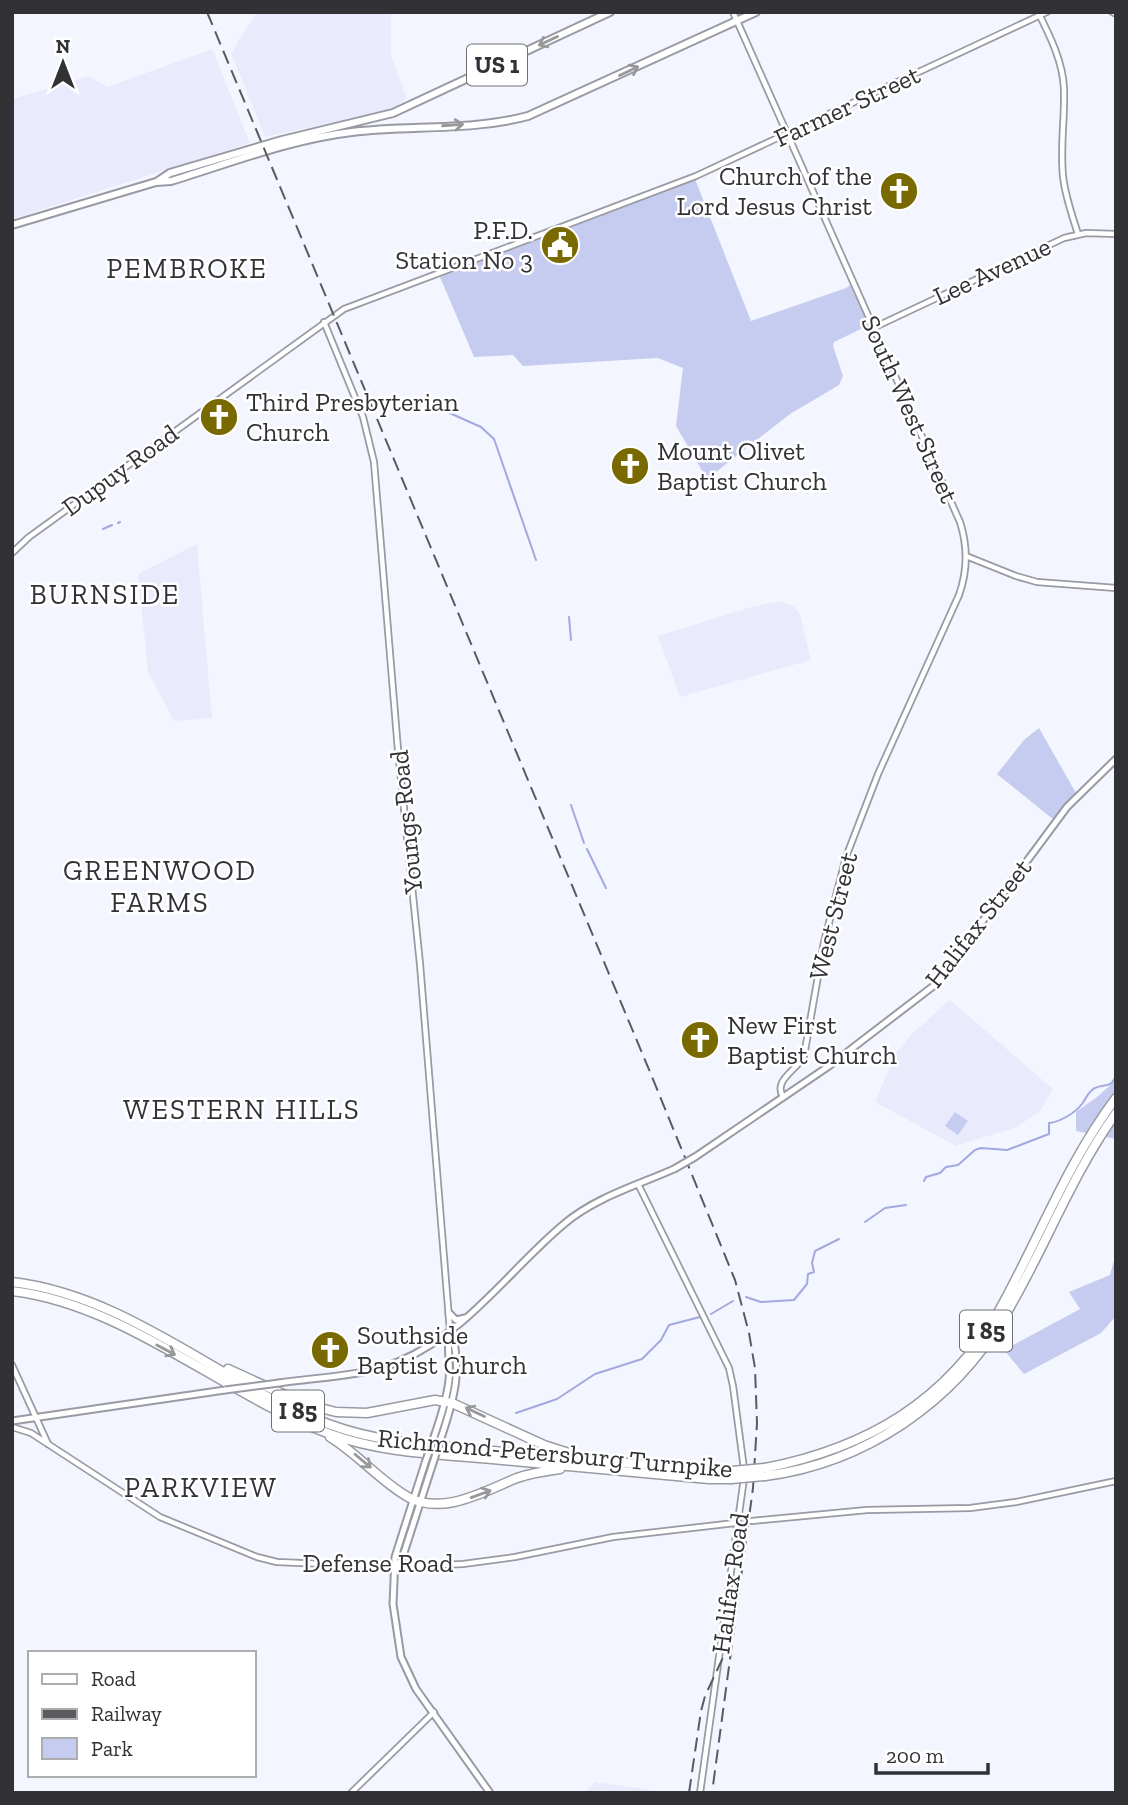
<svg xmlns="http://www.w3.org/2000/svg" width="1128" height="1805" viewBox="0 0 1128 1805" font-family="'Zilla Slab',serif">
	<style>
		.built { fill: #e9ebfc }
		.green { fill: #c6cbf0 }
		.lines { fill: none; stroke-linecap: round; stroke-linejoin: round }
		.stream { stroke: #a2a8e0; stroke-width: 2 }
		.tertiary-tunnel { stroke: #cdcfd7; stroke-width: 4.5; stroke-dasharray: 4.5 2; stroke-linecap: butt }
		.tertiary-casing { stroke: #999aa3; stroke-width: 8 }
		.secondary-casing { stroke: #999aa3; stroke-width: 9 }
		.primary-casing { stroke: #999aa3; stroke-width: 10 }
		.motorway-casing { stroke: #999aa3; stroke-width: 11 }
		.tertiary { stroke: #fff; stroke-width: 4.5 }
		.secondary { stroke: #fff; stroke-width: 5 }
		.primary { stroke: #fff; stroke-width: 6 }
		.motorway { stroke: #fff; stroke-width: 8 }
		.rail { stroke: #5a5a5f; stroke-width: 2; stroke-dasharray: 14 7; stroke-linecap: butt }
		.secondary-bridge-casing { stroke: #999aa3; stroke-width: 9; stroke-linecap: butt }
		.motorway-bridge-casing { stroke: #999aa3; stroke-width: 11; stroke-linecap: butt }
		.secondary-bridge { stroke: #fff; stroke-width: 5 }
		.motorway-bridge { stroke: #fff; stroke-width: 8 }
		.oneway { stroke: #98989a }
		.labels { text-anchor: middle; stroke-width: 5; stroke-linejoin: round; paint-order: stroke }
		.shield { fill: #fff; stroke: #707072; stroke-width: 2 }
		.shield-label { font-size: 24px; font-weight: bold; fill: #323236 }
		.street-label { font-size: 26px; fill: #323236; stroke: #fff }
		.poi-label { font-size: 26px; fill: #323236; stroke: #fff; text-anchor: start }
		.neighbourhood-label { font-size: 28px; letter-spacing: 2px; fill: #323236; stroke: #fff }
	</style>
	<rect width="100%" height="100%" fill="#f4f6ff"/>
	<path class="built" d="M257,12H391V55L407,99L390,110L265,137L231,53Z
		M212,49L250,143L12,219V99L89,76L107,87Z
		M197,544L212,718L174,721L148,672L138,574Z
		M780,601L793,606L800,614L811,660L680,697L658,636L751,607Z
		M950,1000L1053,1089L1041,1110L1017,1127L956,1146L875,1102L895,1054L912,1034Z
		M595,1782L664,1792V1793H584Z"/>
	<path class="green" d="M695,179L751,321L846,288L850,285L869,325L834,342L833,346L843,376L839,385L790,414L707,479L676,426L683,368L658,358L523,366L513,355L474,357L440,277Z
		M1039,728L1076,793L1054,820L997,774L1024,740Z
		M1116,1080V1139L1076,1131V1112L1097,1097Z
		M955,1112L968,1121L958,1135L945,1126Z
		M1116,1253V1316L1101,1333L1024,1374L1004,1350L1080,1309L1069,1292L1110,1275Z"/>
	<g class="lines">
		<path class="stream" d="M434,406L481,427L494,439L536,560
			M118,523L120,522
			M103,529L112,525
			M569,617L571,640
			M571,805L584,843
			M587,849L606,888
			M924,1181L926,1177L940,1173L946,1167L958,1165L975,1150L981,1148L1007,1150L1049,1134V1123C1060,1122 1075,1113 1082,1104C1086,1099 1087,1094 1092,1090C1102,1082 1112,1091 1116,1074
			M865,1222L885,1208L906,1205
			M746,1297L761,1302L794,1300L807,1284L808,1274L814,1272L812,1263L815,1251L839,1239
			M711,1314L733,1301
			M516,1413L557,1399L595,1374L642,1359L661,1340L669,1325L700,1317"/>
		<path class="tertiary-tunnel" d="M736,1523L752,1521"/>
		<g class="tertiary-casing">
			<path id="tertiary" d="M733,12L960,522C968,547 968,570 959,595L878,774L846,857L824,942L804,1056C796,1071 773,1080 783,1097
				M1038,12C1050,36 1063,62 1064,89C1065,118 1060,147 1063,176C1065,196 1072,215 1078,234
				M1112,12L1116,14
				M324,322L363,417L374,462L398,750L420,964L450,1331
				M873,328L1064,238L1086,233L1116,234
				M12,553L29,537L344,309L696,176L1047,12
				M966,556L1016,576L1037,582L1116,588
				M638,1184L729,1368L733,1386L744,1469
				M12,1365L48,1444
				M12,1427L31,1433L160,1517L257,1557L277,1562L396,1567L463,1564L515,1557L613,1537L735,1523
				M752,1521L867,1510L970,1508L1016,1502L1116,1481
				M351,1793L434,1712
				M700,1793L744,1478"/>
		</g>
		<g class="secondary-casing">
			<path id="secondary" d="M695,1157L829,1066L936,984L1067,807L1116,759
				M449,1313L456,1320L465,1318
				M279,1383C318,1377 363,1377 400,1361C468,1332 509,1270 564,1224C594,1198 638,1185 674,1169
				M12,1421L225,1390
				M435,1434C441,1416 447,1399 449,1380C451,1364 446,1348 450,1331
				M442,1435C453,1402 464,1365 450,1331
				M425,1463L395,1557L393,1604L401,1657L416,1689L490,1793
				M396,1567L402,1559L433,1463"/>
		</g>
		<g class="primary-casing">
			<path id="primary" d="M158,181L170,173L282,140L393,113L610,12
				M12,225L156,182L171,181C230,163 291,139 352,132C410,125 472,131 528,116L756,12"/>
		</g>
		<g class="motorway-casing">
			<path id="motorway" d="M12,1282C131,1296 222,1386 331,1425C383,1444 438,1445 493,1451C564,1457 634,1464 705,1470L732,1471
				M12,1291C125,1304 224,1395 330,1434C382,1453 438,1454 492,1459C565,1466 637,1473 709,1479H731
				M228,1369L305,1404L336,1412L367,1413L435,1400L452,1403L544,1445L572,1454
				M330,1437C358,1454 380,1481 408,1497C443,1516 485,1491 517,1478C531,1473 545,1471 560,1469
				M765,1468C867,1448 948,1401 1000,1309C1039,1239 1067,1163 1116,1098
				M765,1476C865,1463 953,1403 1004,1317C1044,1251 1070,1177 1116,1113"/>
		</g>
		<use href="#tertiary" class="tertiary"/>
		<use href="#secondary" class="secondary"/>
		<use href="#primary" class="primary"/>
		<use href="#motorway" class="motorway"/>
		<path class="rail" d="M207,12L650,1072L735,1280L749,1333L755,1368L757,1423L753,1488L712,1793
			M689,1793L701,1711L705,1696L726,1651"/>
		<g class="secondary-bridge-casing">
			<path id="secondary-bridge" d="M674,1169L695,1157
				M225,1390L279,1383
				M425,1463L435,1434
				M433,1463L442,1435"/>
		</g>
		<g class="motorway-bridge-casing">
			<path id="motorway-bridge" d="M732,1471L765,1468
				M731,1479L765,1476"/>
		</g>
		<use href="#secondary-bridge" class="secondary-bridge"/>
		<use href="#motorway-bridge" class="motorway-bridge"/>
	</g>
	<defs><path id="oneway-shaft" d="M-6 0H5M1.5-3L5.5 0L1.5 3" fill="none" stroke-width="1.6" stroke-linecap="round" stroke-linejoin="round" transform="scale(1.75)"/></defs>
	<g class="oneway">
		<use href="#oneway-shaft" transform="translate(548 41) rotate(155)"/>
		<use href="#oneway-shaft" transform="translate(629 71) rotate(-25)"/>
		<use href="#oneway-shaft" transform="translate(453 125) rotate(-4)"/>
		<use href="#oneway-shaft" transform="translate(166 1350) rotate(28)"/>
		<use href="#oneway-shaft" transform="translate(475 1412) rotate(-155)"/>
		<use href="#oneway-shaft" transform="translate(363 1461) rotate(40)"/>
		<use href="#oneway-shaft" transform="translate(481 1494) rotate(-20)"/>
	</g>
	<defs>
		<g id="church-disc" transform="scale(2.0125)"><circle r="9.5" fill="#786a01" stroke="#fff"/><path d="M-1.2-6h2.4v3.5h3.3v2.4h-3.3V6h-2.4V-.1h-3.3v-2.4h3.3Z" fill="#fff"/></g>
		<g id="civic-disc" transform="scale(2.0125)"><circle r="9.5" fill="#786a01" stroke="#fff"/><path d="M-.6-6.5H3V-4.5H.6V-3L4-1V1h2V6H-6V1h2V-1L-.6-3ZM-1.2 2.5V6h2.4V2.5Z" fill="#fff"/></g>
	</defs>
	<g fill-rule="evenodd">
		<use href="#church-disc" x="899" y="191"/>
		<use href="#civic-disc" x="560" y="245"/>
		<use href="#church-disc" x="219" y="417"/>
		<use href="#church-disc" x="630" y="466"/>
		<use href="#church-disc" x="700" y="1040"/>
		<use href="#church-disc" x="330" y="1350"/>
	</g>
	<g class="labels">
		<g class="shield">
			<rect x="467" y="44.5" width="60" height="41" rx="5"/>
			<rect x="960" y="1310.5" width="52" height="41" rx="5"/>
			<rect x="272" y="1390.5" width="52" height="41" rx="5"/>
		</g>
		<g class="shield-label">
			<text x="497" y="73">US 1</text>
			<text x="986" y="1339">I 85</text>
			<text x="298" y="1419">I 85</text>
		</g>
		<g class="street-label">
			<text transform="translate(847 106) rotate(-25)" y="9">Farmer Street</text>
			<text transform="translate(992 271) rotate(-25)" y="9">Lee Avenue</text>
			<text transform="translate(910 409) rotate(66)" y="9">South West Street</text>
			<text transform="translate(120 470) rotate(-36)" y="9">Dupuy Road</text>
			<text transform="translate(406 822) rotate(-96)" y="9">Youngs Road</text>
			<text transform="translate(833 916) rotate(-76)" y="9">West Street</text>
			<text transform="translate(978 923) rotate(-52)" y="9">Halifax Street</text>
			<text transform="translate(555 1453) rotate(5)" y="9">Richmond-Petersburg Turnpike</text>
			<text x="378" y="1572">Defense Road</text>
			<text transform="translate(730 1583) rotate(-82)" y="9">Halifax Road</text>
		</g>
		<g class="poi-label">
			<text x="872" y="185" text-anchor="end">Church of the<tspan x="872" dy="30">Lord Jesus Christ</tspan></text>
			<text x="533" y="239" text-anchor="end">P.F.D.<tspan x="533" dy="30">Station No 3</tspan></text>
			<text x="246" y="411">Third Presbyterian<tspan x="246" dy="30">Church</tspan></text>
			<text x="657" y="460">Mount Olivet<tspan x="657" dy="30">Baptist Church</tspan></text>
			<text x="727" y="1034">New First<tspan x="727" dy="30">Baptist Church</tspan></text>
			<text x="357" y="1344">Southside<tspan x="357" dy="30">Baptist Church</tspan></text>
		</g>
		<g class="neighbourhood-label">
			<text x="187" y="278">PEMBROKE</text>
			<text x="105" y="604">BURNSIDE</text>
			<text x="160" y="880">GREENWOOD<tspan x="160" dy="32">FARMS</tspan></text>
			<text x="242" y="1119">WESTERN HILLS</text>
			<text x="201" y="1497">PARKVIEW</text>
		</g>
	</g>
	<rect width="1128" height="1805" fill="none" stroke="#323236" stroke-width="28"/>
	<rect x="28" y="1651" width="228" height="126" fill="#ffffff" stroke="#adadaf" stroke-width="2"/>
	<rect x="42" y="1674" width="35" height="10" fill="#ffffff" stroke="#adadaf" stroke-width="2"/>
	<text x="91" y="1686" font-size="21" fill="#323236">Road</text>
	<rect x="42" y="1709" width="35" height="10" fill="#5a5a5f" stroke="#adadaf" stroke-width="2"/>
	<text x="91" y="1721" font-size="21" fill="#323236">Railway</text>
	<rect x="42" y="1738" width="35" height="21" fill="#c6cbf0" stroke="#adadaf" stroke-width="2"/>
	<text x="91" y="1756" font-size="21" fill="#323236">Park</text>
	<g transform="translate(63 63)" stroke="#ffffff" stroke-width="5" paint-order="stroke">
	<path d="M0-5L12 26L0 18L-12 26Z" fill="#323236"/>
	<text y="-10" font-size="19" font-weight="bold" text-anchor="middle" fill="#323236">N</text>
	</g>
	<path d="M876 1763v10h112v-10" fill="none" stroke="#323236" stroke-width="3.5"/>
	<text x="886" y="1763" font-size="21" fill="#323236" stroke="#ffffff" stroke-width="5" paint-order="stroke">200 m</text>
</svg>
